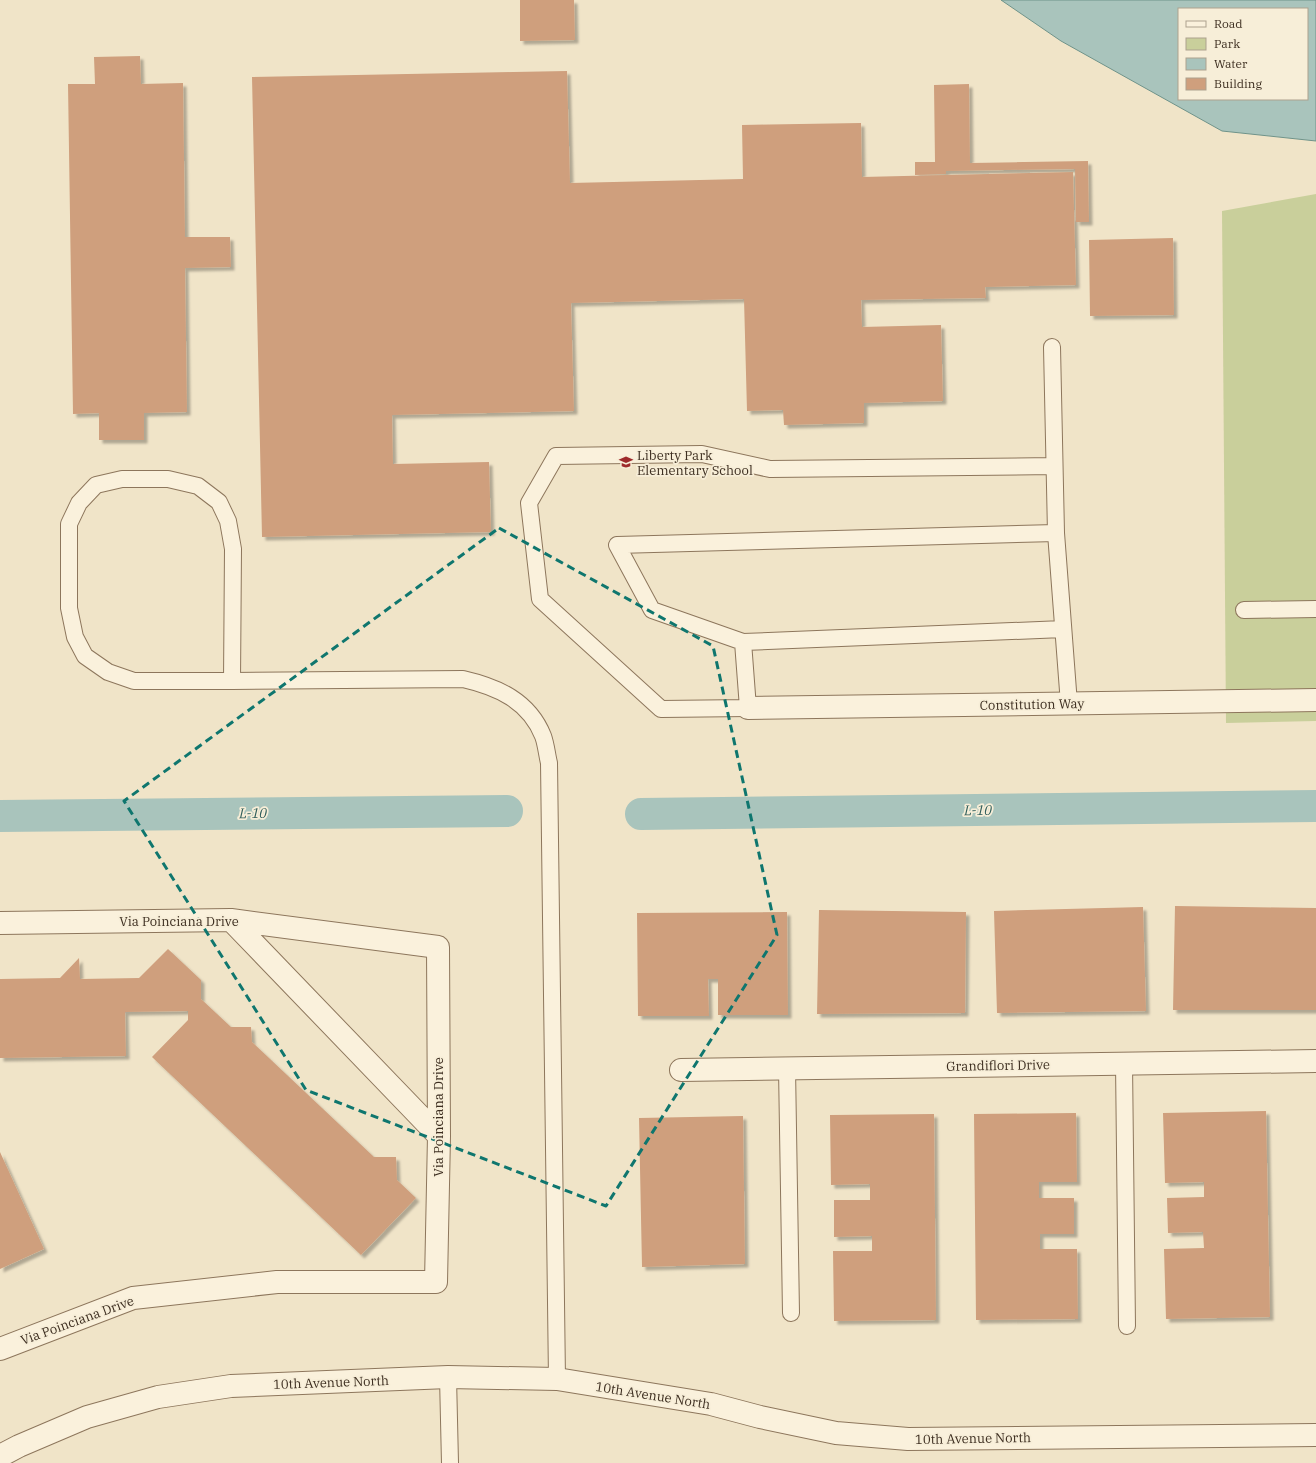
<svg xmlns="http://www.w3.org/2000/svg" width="1316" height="1463" viewBox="0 0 1316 1463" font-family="'IBM Plex Serif',serif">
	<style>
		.green { fill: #c9cf9b }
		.water { fill: #a9c4bc; stroke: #6f938a; fill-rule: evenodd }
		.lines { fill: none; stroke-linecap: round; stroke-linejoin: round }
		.canal { stroke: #a9c4bc; stroke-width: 32 }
		.building { fill: #cf9f7d; filter: url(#shadow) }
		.service-casing { stroke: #8d765c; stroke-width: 18 }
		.minor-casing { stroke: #8d765c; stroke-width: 24 }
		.tertiary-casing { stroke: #8d765c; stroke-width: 24 }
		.service { stroke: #faf1dc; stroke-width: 16 }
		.minor { stroke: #faf1dc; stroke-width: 22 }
		.tertiary { stroke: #faf1dc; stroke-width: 22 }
		.marked { fill: none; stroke: #0f766e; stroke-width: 3; stroke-dasharray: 8 5; stroke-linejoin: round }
		.labels { text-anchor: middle; stroke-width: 3.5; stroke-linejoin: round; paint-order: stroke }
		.poi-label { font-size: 13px; fill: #3d2e20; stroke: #f7eed8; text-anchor: start }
		.street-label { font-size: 13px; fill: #3d2e20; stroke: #f7eed8 }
		.water-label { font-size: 14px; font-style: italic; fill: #2f5d5a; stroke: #f7eed8 }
	</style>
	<defs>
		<filter id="shadow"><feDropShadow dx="3.5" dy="3.5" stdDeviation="1" flood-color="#0004"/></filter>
	</defs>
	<rect width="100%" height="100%" fill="#f0e4c8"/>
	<path class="green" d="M1316,194V721L1226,723L1222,211Z"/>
	<path class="water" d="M1001,0H1316V141L1222,131L1061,41ZM1179,9H1307V99H1179Z"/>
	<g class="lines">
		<path class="canal" d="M641,814L1316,806
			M0,816L507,811"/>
	</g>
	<path class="building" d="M520,0H574L575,40L520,41Z
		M140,56L141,84L183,83L185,237H230L231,267L185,268L187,412L144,413V440H99V413L73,414L68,84H95L94,57Z
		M567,71L570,183L743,179L742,125L861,123L862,177L1073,172L1076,285L985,287L986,298L861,300L862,327L941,325L943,401L864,403V423L784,425L783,410L747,411L744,299L571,303L574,411L392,415L393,464L489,462L491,532L262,537L252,77Z
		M969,84L970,163L1088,161L1089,222H1076L1075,169L946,171V174L915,175V162H935L934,85Z
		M1173,238L1174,315L1090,316L1089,240Z
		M1175,906L1316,908V1010H1173Z
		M1143,907L1146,1011L997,1013L994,911Z
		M819,910L966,912L965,1013L817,1014Z
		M787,912L788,1015H718V979H708L709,1016H638L637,913Z
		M168,949L201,980V999L231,1027H251L252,1042L374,1157H396L397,1180L416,1198L361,1255L152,1057L188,1020V1011L125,1012L126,1056L0,1058V979L60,978L79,958L80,979L139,978Z
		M1266,1111L1270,1317L1166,1319L1164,1249L1204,1248L1203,1232L1168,1233L1167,1198L1204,1197V1182L1165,1183L1163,1113Z
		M1076,1113L1077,1182H1039V1198H1074V1234H1040V1249H1077L1078,1319L976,1320L974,1114Z
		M934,1114L936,1320L834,1321L833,1251H872V1236L834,1237V1200H870V1184L831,1185L830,1115Z
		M743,1116L745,1264L642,1267L639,1118Z
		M0,1152L44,1249L0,1269Z"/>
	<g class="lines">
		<g class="service-casing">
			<path id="service" d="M1052,347L1056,533
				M1054,466L770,469L702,454L556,456L529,503L540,599L661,709L748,708L743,642L652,610L617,545L1056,533L1069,704
				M1244,610L1316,609
				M743,642L1063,629
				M232,681L233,549L228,521L219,502L198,486L168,479H122L96,485L79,503L69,524V608L75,637L85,656L108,672L134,681H232L463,679C498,687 529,701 543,736C546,744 547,755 549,763L557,1379
				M1124,1063L1127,1326
				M787,1068L791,1313
				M448,1377L450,1463"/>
		</g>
		<g class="minor-casing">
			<path id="minor" d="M748,708L1316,700
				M231,920L439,1136
				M0,923L231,920L438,947L439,1136L436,1282H277L133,1298L0,1349
				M681,1070L1316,1061"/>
		</g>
		<g class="tertiary-casing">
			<path id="tertiary" d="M0,1456L19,1446L87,1417L158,1397L231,1386L448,1377L557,1379L711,1404L760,1417L836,1433L908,1439L1316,1435"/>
		</g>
		<use href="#service" class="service"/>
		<use href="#minor" class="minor"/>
		<use href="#tertiary" class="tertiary"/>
	</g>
	<path class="marked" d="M499,528L713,646L777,935L606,1206L306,1090L124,801Z"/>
	<defs>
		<g id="school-bare" transform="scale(1.08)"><path d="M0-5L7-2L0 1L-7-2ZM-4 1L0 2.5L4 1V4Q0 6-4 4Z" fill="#9e2a2b" stroke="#f7eed8" stroke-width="2.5" paint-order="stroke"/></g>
	</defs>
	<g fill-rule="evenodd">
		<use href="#school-bare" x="626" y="462"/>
	</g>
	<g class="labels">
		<g class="poi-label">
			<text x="637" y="460">Liberty Park<tspan x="637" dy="15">Elementary School</tspan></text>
		</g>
		<g class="street-label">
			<text transform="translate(1032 704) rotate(-1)" y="5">Constitution Way</text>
			<text x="179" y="926">Via Poinciana Drive</text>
			<text transform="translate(998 1065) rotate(-1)" y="5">Grandiflori Drive</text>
			<text transform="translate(438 1117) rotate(-90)" y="5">Via Poinciana Drive</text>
			<text transform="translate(77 1320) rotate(-20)" y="5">Via Poinciana Drive</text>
			<text transform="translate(331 1382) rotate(-2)" y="5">10th Avenue North</text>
			<text transform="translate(653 1395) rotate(9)" y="5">10th Avenue North</text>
			<text transform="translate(973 1438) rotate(-1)" y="5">10th Avenue North</text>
		</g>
		<g class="water-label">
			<text transform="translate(978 810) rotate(-1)" y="5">L-10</text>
			<text transform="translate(253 813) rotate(-1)" y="5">L-10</text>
		</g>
	</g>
	<rect x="1178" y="8" width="130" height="92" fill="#f7eed8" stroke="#ada18e"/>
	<rect x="1186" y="21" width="20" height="6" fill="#faf1dc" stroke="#ada18e"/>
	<text x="1214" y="28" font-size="12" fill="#3d2e20">Road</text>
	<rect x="1186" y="38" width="20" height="12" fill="#c9cf9b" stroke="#ada18e"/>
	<text x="1214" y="48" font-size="12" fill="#3d2e20">Park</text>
	<rect x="1186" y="58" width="20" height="12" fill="#a9c4bc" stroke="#ada18e"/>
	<text x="1214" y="68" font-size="12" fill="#3d2e20">Water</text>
	<rect x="1186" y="78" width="20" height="12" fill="#cf9f7d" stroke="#ada18e"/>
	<text x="1214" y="88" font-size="12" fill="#3d2e20">Building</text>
</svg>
